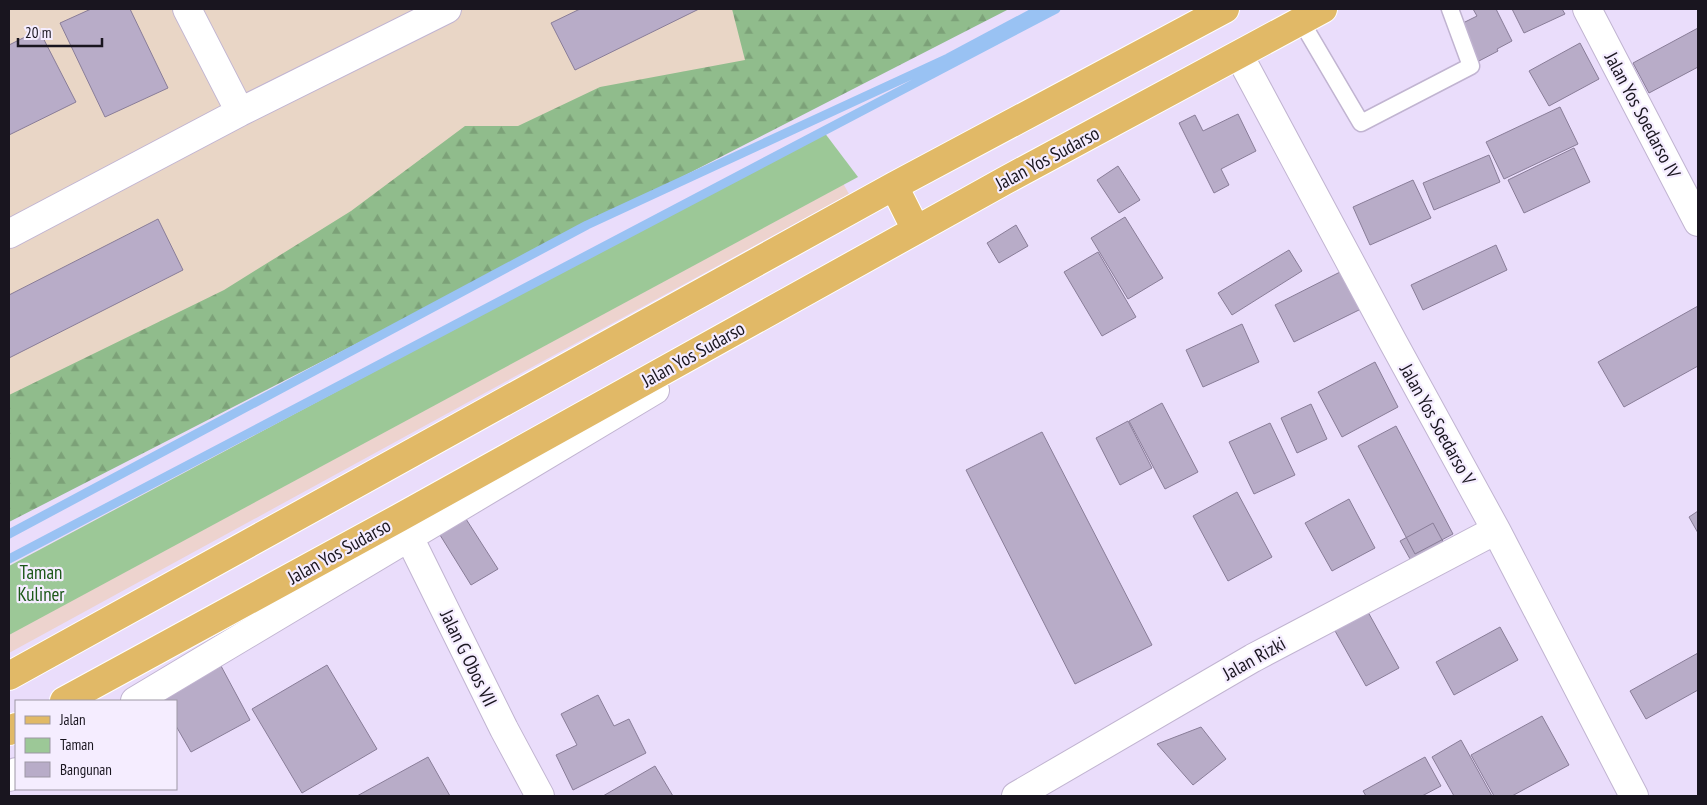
<svg xmlns="http://www.w3.org/2000/svg" width="1707" height="805" viewBox="0 0 1707 805" font-family="'PT Sans Narrow',sans-serif">
	<style>
		.commercial { fill: #edd3ce }
		.education { fill: #e9d6c6 }
		.forest { fill: url(#forest-firs) }
		.green { fill: #9cc897 }
		.lines { fill: none; stroke-linecap: round; stroke-linejoin: round }
		.stream { stroke: #99c2f3; stroke-width: 9 }
		.building { fill: #b8acc8; stroke: #897d98 }
		.service-casing { stroke: #c1b4d1; stroke-width: 19 }
		.minor-casing { stroke: #c1b4d1; stroke-width: 30 }
		.primary-casing { stroke: #fff; stroke-width: 30 }
		.service { stroke: #fff; stroke-width: 16 }
		.minor { stroke: #fff; stroke-width: 28 }
		.primary { stroke: #e1b967; stroke-width: 28 }
		.labels { text-anchor: middle; stroke-width: 4.5; stroke-linejoin: round; paint-order: stroke }
		.street-label { font-size: 19px; fill: #19151f; stroke: #f5edff }
		.park-label { font-size: 19px; fill: #1c5819; stroke: #f5edff }
	</style>
	<defs>
		<pattern id="forest-firs" width="22" height="20" patternUnits="userSpaceOnUse" patternTransform="scale(1.25)"><rect width="22" height="20" fill="#90bc8c"/><path d="M5 1l3.5 6h-7zM16 11l3.5 6h-7z" fill="#7ca178"/></pattern>
	</defs>
	<rect width="100%" height="100%" fill="#eaddfb"/>
	<path class="commercial" d="M818,138L849,194L9,653V567Z"/>
	<path class="education" d="M9,9H907L9,483Z"/>
	<path class="forest" d="M732,9H1009L9,522V395L224,290L351,211L465,126H518L600,87L745,60Z"/>
	<path class="green" d="M824,132L858,177L9,635V566Z"/>
	<g class="lines">
		<path class="stream" d="M9,534L587,225L948,58L1040,9
			M9,559L1056,9"/>
	</g>
	<path class="building" d="M91,9H130L168,88L105,117L60,23Z
		M580,9H699L575,70L551,23Z
		M1473,9H1496L1512,41L1497,49L1498,51L1477,62L1459,25L1477,16Z
		M1512,9H1562L1565,14L1524,33Z
		M1698,28V67L1649,93L1633,63Z
		M39,30L76,102L9,135V45Z
		M1580,43L1599,79L1549,106L1529,71Z
		M1560,107L1578,144L1504,179L1486,142Z
		M1238,114L1256,151L1221,169L1229,185L1214,193L1179,123L1195,115L1203,131Z
		M1574,148L1590,182L1524,213L1508,180Z
		M1489,155L1500,182L1434,210L1423,183Z
		M1118,166L1140,200L1119,213L1097,180Z
		M1413,180L1431,218L1370,245L1353,207Z
		M1125,217L1163,278L1128,299L1091,238Z
		M158,219L183,270L9,358V295Z
		M1016,225L1028,246L999,263L987,243Z
		M1496,245L1507,270L1423,310L1411,285Z
		M1289,250L1302,271L1232,315L1218,293Z
		M1098,252L1136,317L1102,336L1064,272Z
		M1344,270L1363,308L1294,342L1275,305Z
		M1698,306V366L1624,407L1598,362Z
		M1242,324L1259,362L1203,387L1186,350Z
		M1375,362L1398,407L1342,437L1318,392Z
		M1162,403L1198,472L1165,489L1129,421Z
		M1311,404L1327,439L1297,453L1281,418Z
		M1128,421L1152,468L1120,485L1096,438Z
		M1270,423L1295,475L1254,494L1229,442Z
		M1396,426L1453,534L1415,554L1358,446Z
		M1042,432L1152,645L1075,684L966,470Z
		M1237,492L1272,557L1228,581L1193,516Z
		M1349,499L1375,548L1332,571L1305,523Z
		M1698,511V533L1689,517Z
		M466,519L498,569L471,585L440,535Z
		M1433,523L1447,549L1414,566L1400,541Z
		M1363,603L1399,668L1366,686L1330,622Z
		M1500,627L1518,660L1454,695L1436,662Z
		M1698,653V690L1646,719L1630,691Z
		M327,665L377,749L302,793L252,709Z
		M221,666L250,720L191,752L176,726V701H163L161,699Z
		M598,695L614,726L629,719L646,753L573,790L556,755L577,745L561,714Z
		M1542,716L1569,765L1512,796H1494L1471,755Z
		M1201,727L1226,759L1193,785L1157,744Z
		M1461,740L1492,796H1454L1432,757Z
		M428,757L450,796H357Z
		M1425,757L1441,786L1422,796H1366L1363,791Z
		M655,766L673,796H603Z"/>
	<g class="lines">
		<g class="service-casing">
			<path id="service" d="M1301,21L1361,123L1471,66L1450,9"/>
		</g>
		<g class="minor-casing">
			<path id="minor" d="M187,9L240,112
				M1587,9L1698,222
				M1239,55L1393,342L1496,530L1634,796
				M9,234L240,112L447,9
				M401,521L504,729L540,796
				M135,701L655,390
				M9,777L16,772
				M1016,796L1253,658L1496,530"/>
		</g>
		<g class="primary-casing">
			<path id="primary" d="M894,186L916,230
				M9,676L894,186L1225,9
				M64,701L399,518L1006,180L1323,9
				M9,731L16,727"/>
		</g>
		<use href="#service" class="service"/>
		<use href="#minor" class="minor"/>
		<use href="#primary" class="primary"/>
	</g>
	<g class="labels">
		<g class="street-label">
			<text transform="translate(1643 115) rotate(62)" y="7">Jalan Yos Soedarso IV</text>
			<text transform="translate(1047 158) rotate(-28)" y="7">Jalan Yos Sudarso</text>
			<text transform="translate(693 354) rotate(-29)" y="7">Jalan Yos Sudarso</text>
			<text transform="translate(1438 424) rotate(61)" y="7">Jalan Yos Soedarso V</text>
			<text transform="translate(339 551) rotate(-29)" y="7">Jalan Yos Sudarso</text>
			<text transform="translate(469 658) rotate(64)" y="7">Jalan G Obos VII</text>
			<text transform="translate(1254 658) rotate(-29)" y="7">Jalan Rizki</text>
		</g>
		<g class="park-label">
			<text x="41" y="579">Taman<tspan x="41" dy="22">Kuliner</tspan></text>
		</g>
	</g>
	<rect width="1707" height="805" fill="none" stroke="#19151f" stroke-width="20"/>
	<rect x="15" y="700" width="162" height="90" fill="#f5edff" stroke="#9d97a5"/>
	<rect x="25" y="716" width="25" height="8" fill="#e1b967" stroke="#9d97a5"/>
	<text x="60" y="725" font-size="15" fill="#19151f">Jalan</text>
	<rect x="25" y="738" width="25" height="15" fill="#9cc897" stroke="#9d97a5"/>
	<text x="60" y="750" font-size="15" fill="#19151f">Taman</text>
	<rect x="25" y="762" width="25" height="15" fill="#b8acc8" stroke="#9d97a5"/>
	<text x="60" y="775" font-size="15" fill="#19151f">Bangunan</text>
	<path d="M18 38v8h84v-8" fill="none" stroke="#19151f" stroke-width="2.5"/>
	<text x="25" y="38" font-size="15" fill="#19151f" stroke="#f5edff" stroke-width="4" paint-order="stroke">20 m</text>
</svg>
